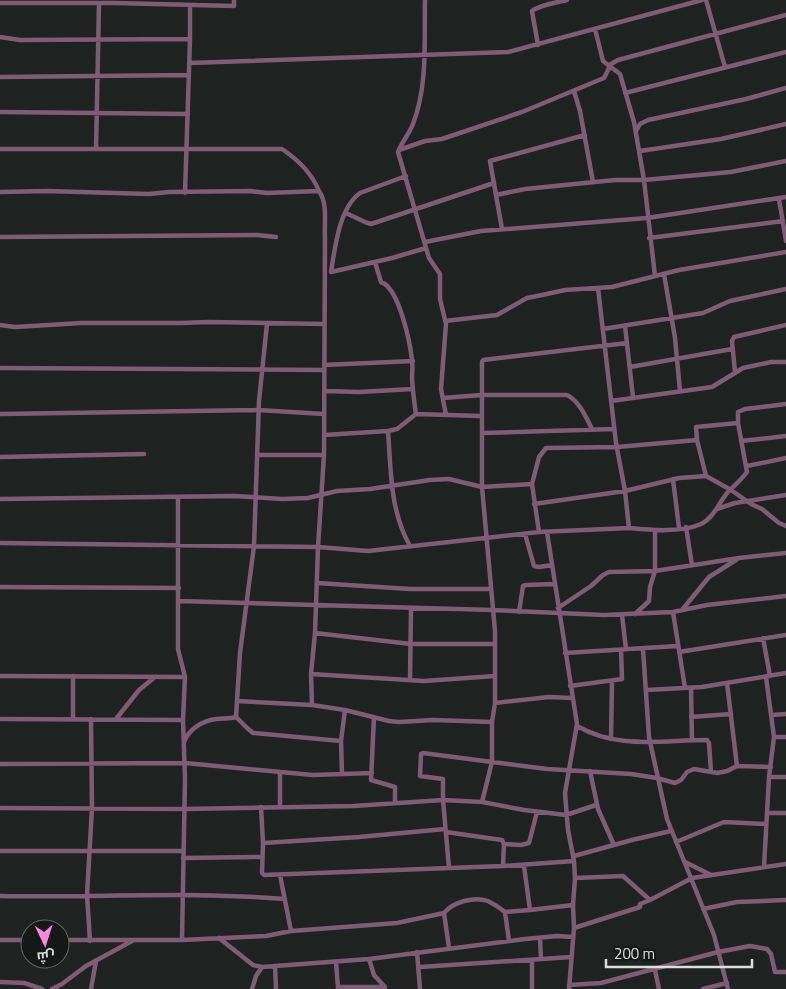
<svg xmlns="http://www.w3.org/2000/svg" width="786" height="989" viewBox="0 0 786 989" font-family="Georgia,Cairo,serif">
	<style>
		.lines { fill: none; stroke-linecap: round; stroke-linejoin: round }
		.street { stroke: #805b75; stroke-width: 4.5 }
	</style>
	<rect width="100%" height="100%" fill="#1e2220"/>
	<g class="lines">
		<path class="street" d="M425,0C424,41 428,85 413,124C409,134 402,142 398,152L429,258L440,274V299L446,324L441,389L446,415
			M706,0L725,67
			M0,3H115L234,6V0
			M595,29L603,61L620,74L634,122L644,180L655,276
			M0,37L20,40L190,39
			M538,45L532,11C541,4 556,3 567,0
			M189,63L508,52L702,0
			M0,77L189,75
			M574,91L580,111L593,182
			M625,93L786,52
			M0,112L188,114
			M636,131L640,124L648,120L746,99L786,88
			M0,149H282C297,159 312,174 319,191
			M96,149L99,3
			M399,150L425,141L442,139L522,112L604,78L611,64L618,60L786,15
			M640,151L721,139L786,124
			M0,192L47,191L149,194L169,192L250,191L267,193L319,191C328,204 324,222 325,237L324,455L318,547L315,633L311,674L312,705
			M185,193L190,39V5
			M496,195L525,189L615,180H644L731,172L786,161
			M779,199L786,241
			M346,213L365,222L371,224L494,183
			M502,229L490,161L585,135
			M0,237L257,235L276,237
			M649,238L783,221
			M425,242L481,231L647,218L786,197
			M375,262L381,282C399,288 410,342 412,360C413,366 412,373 412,379C413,391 414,402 416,414
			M331,272C335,248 339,208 360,193L406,176
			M331,272L392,258L426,248
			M664,274L675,338L680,391
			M445,321L497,315L527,298L542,295L565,290L612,287L679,270L786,252
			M0,325L15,327L81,323H181L208,322L324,324
			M625,326L633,397
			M603,329L703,313L730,301L786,289
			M627,343L483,360L482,362V487L495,631V703L492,722V762L547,769L631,774L657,778L675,783L681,780L687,772L694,769L717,773L727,771L737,766L771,767
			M324,365L413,361
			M630,367L732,349
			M0,368L324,370
			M735,372L732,341L734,337L786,325
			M325,391L359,392L413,389
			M443,398L481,395H567C579,401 586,417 592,429
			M611,401L712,387L743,368L771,362H786
			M0,414L258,410L324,414
			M388,431C391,471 390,511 410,546
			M482,433L614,429
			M324,435L388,431L397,429L416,414L481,416
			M741,441L786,436
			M257,455H324
			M0,457L144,454
			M747,466L786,458
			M706,476L697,440L696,427L738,423
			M673,479L679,528
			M532,484L539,457L546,448L617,447L697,440
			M178,497V649L185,677L183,720L185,779L182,940
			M0,499L234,496L283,499L308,498L337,491L370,489L430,480L449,479L482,487L532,484L539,532
			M534,504L625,491L679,478L706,476L731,490L751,504L762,509L779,523L786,526
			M717,509L735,503L786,495
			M686,527L692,565
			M629,528C650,530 681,533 701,524C714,518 719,502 728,492C735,485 741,480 747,472L738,423V412L745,409L786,404
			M547,532L577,724L565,793L568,830L574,861L575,878L573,905L574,928L569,989
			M525,534L534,566L539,567L552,565
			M0,543L318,547L368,551L539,532L629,528L625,491L616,443L598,288
			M317,583L410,589H491
			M0,587L179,588
			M179,601L492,610L604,615L673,612L707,605L786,596
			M558,608L591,586L603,575L609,572L655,571L739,558L786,553
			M682,610L709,577L736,560
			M519,612L523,586L526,585L554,584
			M673,612L685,688
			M635,614L649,601L650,587L655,571V530
			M622,615L626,649
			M315,633L411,644H495
			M763,638L770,676
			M643,649L649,737L667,819L714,935L728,989
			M679,652L786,635
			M565,653L677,646
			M311,674L424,681L495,676
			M0,676L185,677
			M410,680L411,609
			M727,683L737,766
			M570,686L622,679L621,650
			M691,688L692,740
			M646,690L702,687L786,673
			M237,701L312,705L345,710L389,721L399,722L433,720L492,722
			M495,703L549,697L572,698
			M772,715L786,714
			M236,717L246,727L253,733L341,741
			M374,717L371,780L395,787V803
			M691,717L731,714
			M0,719L183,720
			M73,719V676
			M116,719L139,690L155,677
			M577,726C619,750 661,740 707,740L709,743L711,772
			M774,737H786
			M611,739L612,681
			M184,742C189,729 202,721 216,719C223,718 230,719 236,717L240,653L254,546L259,401L267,324
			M423,753L492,762L482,802L443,800V779L420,776L421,754Z
			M0,764L185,763L313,775L372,773
			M590,771L598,809L614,845
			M280,772V807
			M342,773L341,741L345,710
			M769,777H786
			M482,802L524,810L566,815L596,805
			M261,807L263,843L262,873L264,875L503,866
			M0,808L184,809L354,806L443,800L449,868
			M767,813H786
			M446,832L502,840L504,844L503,866L574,861
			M676,842L724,822L766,824
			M263,843L359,837L445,829
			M504,844L521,845L529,843L537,812
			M0,851H183
			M574,856L632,840L671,831
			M183,858L262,857
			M685,862L711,875
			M524,866L530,910L573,905
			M764,867L769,777L774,737L766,677
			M280,875L291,931
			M575,878L623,876L650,900L692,878L786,864
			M0,896C95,898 190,891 285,899
			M703,909L737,902L786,900
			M444,913C453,902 474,896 488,901C494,904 500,908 505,912
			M574,928L640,907V904L650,900
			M219,938L253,965L262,967L369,959L525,939L557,936L573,937
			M540,938L541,959
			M0,940H30
			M60,940H182L266,936L291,931L397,923L444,913L449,948
			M90,941L87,895L92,808L91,719
			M509,941L505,912L530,910
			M417,952L420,989
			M369,959L374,975L384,986
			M336,962L338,988
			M275,966L276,989
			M420,967L571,957
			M655,970L659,989
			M0,982L24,983L42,989
			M569,985L601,983L718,952L750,946L767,949L771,954L775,972H786
			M338,987H385
			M52,989L62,984L86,966L132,941
			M91,989L96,961
			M252,989L256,976L262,967
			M532,989V960
			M703,989L727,983"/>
	</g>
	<g transform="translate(45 944) rotate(176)"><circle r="24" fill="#151817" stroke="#656766"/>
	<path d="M0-4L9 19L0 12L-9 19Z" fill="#ff85df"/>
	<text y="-8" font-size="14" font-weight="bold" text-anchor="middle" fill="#dcdedd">ش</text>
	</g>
	<path d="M606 959v8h146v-8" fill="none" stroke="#dcdedd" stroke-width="2.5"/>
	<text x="614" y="959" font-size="15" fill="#dcdedd" stroke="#151817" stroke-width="4" paint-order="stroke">200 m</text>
</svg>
